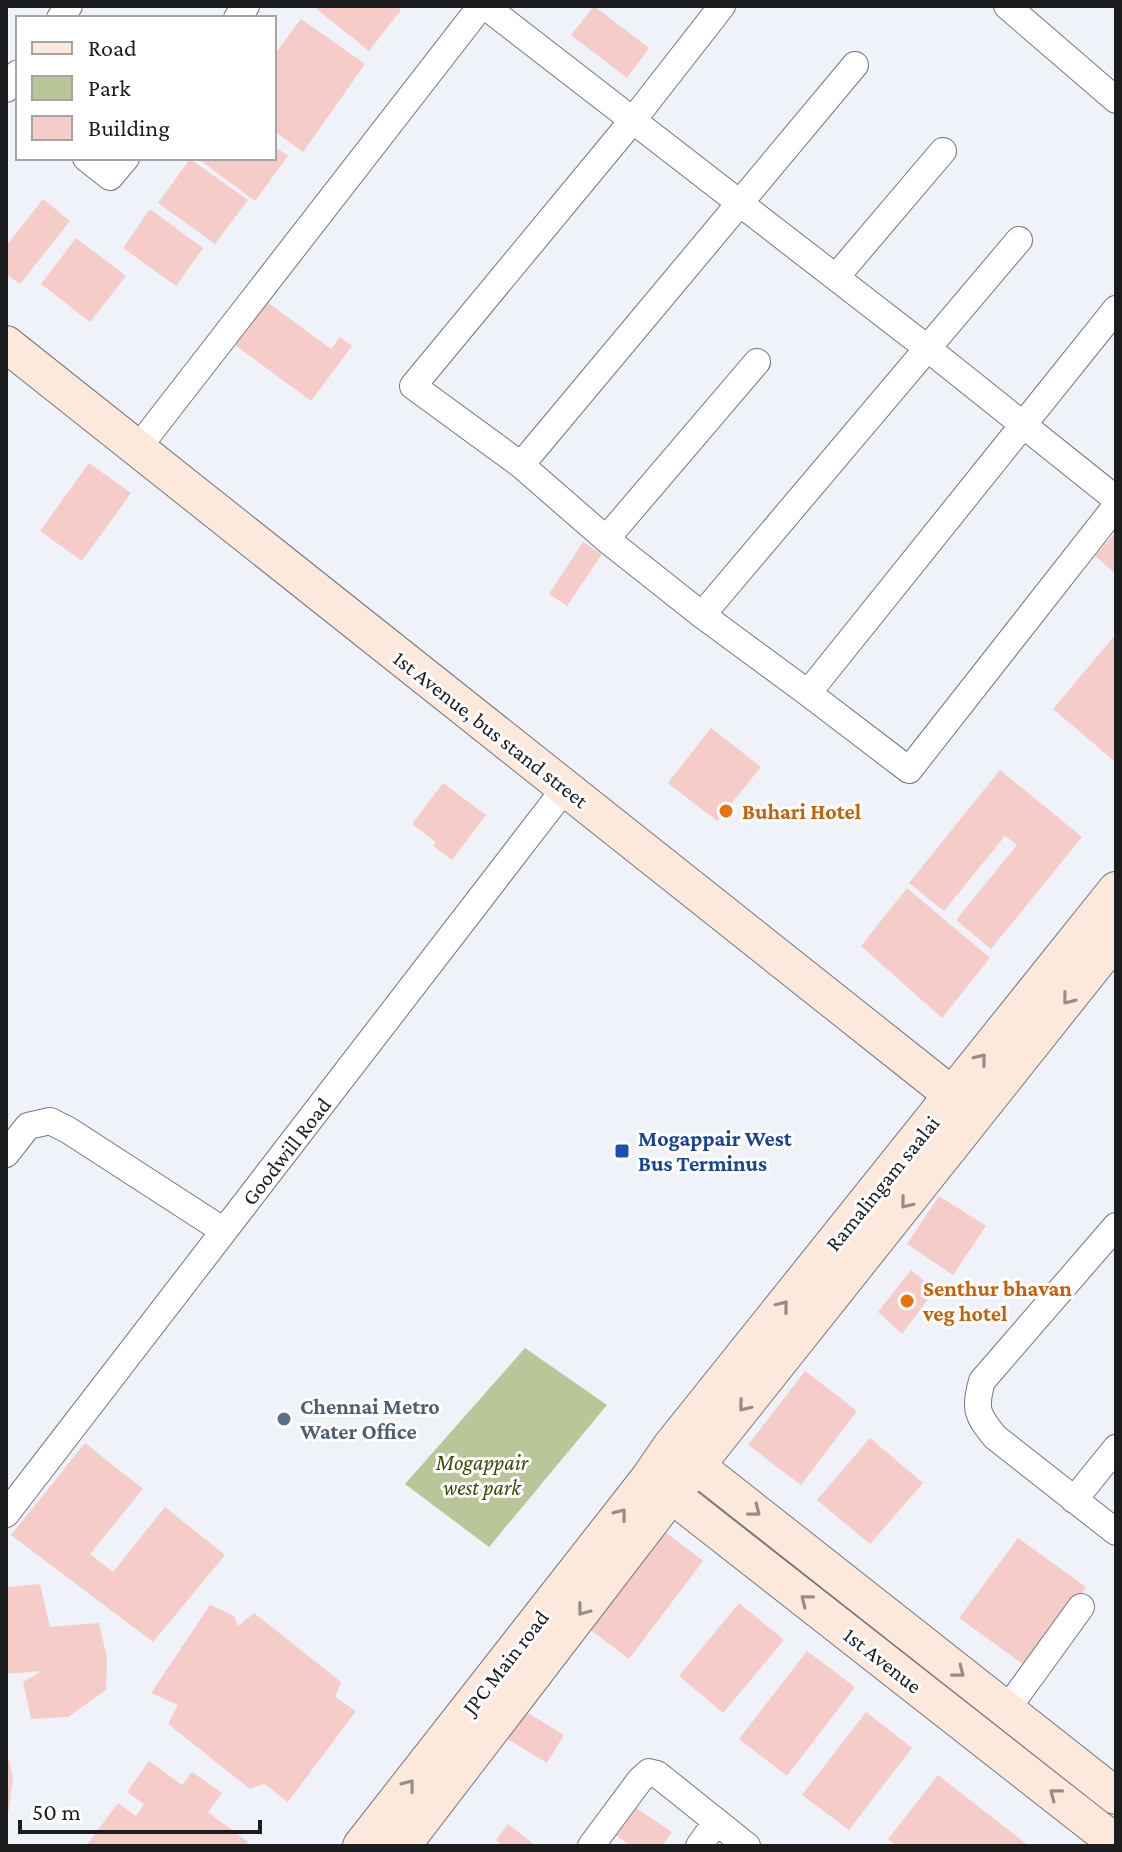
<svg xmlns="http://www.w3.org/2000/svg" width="1122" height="1852" viewBox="0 0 1122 1852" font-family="'Crimson Pro',serif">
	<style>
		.green { fill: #bac598 }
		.building { fill: #f6ccc8 }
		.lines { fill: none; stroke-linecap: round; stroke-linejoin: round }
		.street-casing { stroke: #74767c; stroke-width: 28 }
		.secondary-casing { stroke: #74767c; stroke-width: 38 }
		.street { stroke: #fff; stroke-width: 26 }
		.secondary { stroke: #fce9dc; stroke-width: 36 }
		.oneway { stroke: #978d86 }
		.food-dot { fill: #e8710a; stroke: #fff; stroke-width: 3 }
		.transit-dot { fill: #1a4fb4; stroke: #fff; stroke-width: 3 }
		.service-dot { fill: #5c6f8a; stroke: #fff; stroke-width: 3 }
		.labels { text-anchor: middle; stroke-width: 6; stroke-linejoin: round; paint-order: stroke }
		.street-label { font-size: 22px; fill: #1b1c1e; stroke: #fff }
		.food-label { font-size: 22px; font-weight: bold; fill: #c56008; stroke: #fff; text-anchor: start }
		.transit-label { font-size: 22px; font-weight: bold; fill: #164399; stroke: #fff; text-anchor: start }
		.service-label { font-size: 22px; font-weight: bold; fill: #4e5e75; stroke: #fff; text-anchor: start }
		.park-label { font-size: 22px; font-style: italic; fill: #3f4904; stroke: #fff }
	</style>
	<rect width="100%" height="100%" fill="#f0f2f9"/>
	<path class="green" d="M525,1348L607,1405L489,1547L405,1484Z"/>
	<path class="building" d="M313,6H397L401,10L369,51Z
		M594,6L649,48L627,78L571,35Z
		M301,19L365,64L303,152L274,131V55Z
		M274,146L288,156L255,201L197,158H274Z
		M190,159L248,200L215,244L158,203Z
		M43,199L70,221L20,284L6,274V246Z
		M150,209L203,248L176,286L123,248Z
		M76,238L126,276L90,322L41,284Z
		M259,296L331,349L340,337L352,346L311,401L227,339Z
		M89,463L131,493L82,561L40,531Z
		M1113,535L1116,538V574L1095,556Z
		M583,542L602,554L567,606L549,594Z
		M1116,634V756L1113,760L1053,709Z
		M711,728L761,767L717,821L668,783Z
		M1000,770L1082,837L991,949L956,920L1017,845L1005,836L944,911L909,883Z
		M443,783L486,815L452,860L433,846L436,842L412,824Z
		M907,888L990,958L942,1018L861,946Z
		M939,1196L986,1226L953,1275L907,1244Z
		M911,1270L935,1290L902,1334L878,1312Z
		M805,1371L857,1411L801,1485L748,1445Z
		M870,1438L923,1483L870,1544L817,1500Z
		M85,1443L143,1489L90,1554L113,1572L165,1507L225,1555L153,1642L11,1535Z
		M663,1530L703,1561L629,1659L588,1628Z
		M1018,1538L1086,1587L1027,1667L959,1618Z
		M40,1584L50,1627L99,1623L107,1657L106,1690L68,1717L31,1719L23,1682L42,1671L6,1674V1587Z
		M739,1603L784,1640L723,1713L679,1676Z
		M210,1605L234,1616L238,1626L254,1613L341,1682L335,1697L356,1711L288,1802L264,1784L250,1789L168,1724L178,1705L151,1693Z
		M807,1651L855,1687L787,1776L739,1739Z
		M523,1710L564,1735L547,1763L506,1738Z
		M866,1712L912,1748L849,1830L802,1795Z
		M7,1752L13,1778L8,1814L6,1813Z
		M149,1761L182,1785L192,1772L222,1793L208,1812L248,1842L245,1846H86L118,1803L136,1816L144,1804L127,1792Z
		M938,1775L1029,1846H897L888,1839Z
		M630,1804L672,1832L662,1846H631L611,1832Z
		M508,1824L536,1846H503L496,1840Z"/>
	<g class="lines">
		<g class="street-casing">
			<path id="street" d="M485,6L927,348L1116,499
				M722,6L633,120L413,386L521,465L606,539L702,615L808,693L909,770L1116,506
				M1007,6L1116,100
				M60,18L69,6
				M237,18L246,6
				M6,89L18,73
				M86,158L110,177L126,158
				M836,277L943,151
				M137,449L481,6
				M521,465L855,65
				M606,539L757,362
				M702,615L1019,240
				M808,693L1116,309
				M6,1154L28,1126L50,1121L68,1130L224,1231
				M1116,1226L982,1381C974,1409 977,1415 995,1437L1116,1532
				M1074,1500L1116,1448
				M6,1514L566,787
				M1007,1709L1081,1607
				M591,1846L640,1780L649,1772L657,1774L747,1846
				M699,1846L716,1822"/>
		</g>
		<g class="secondary-casing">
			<path id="secondary" d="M6,344L952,1095L977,1113
				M679,1452L1116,1796
				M654,1481L1116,1843
				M361,1846L649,1478L671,1446L1116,890
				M402,1846L671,1495L697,1465L1116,938"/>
		</g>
		<use href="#street" class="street"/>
		<use href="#secondary" class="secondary"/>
	</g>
	<defs><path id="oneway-chevron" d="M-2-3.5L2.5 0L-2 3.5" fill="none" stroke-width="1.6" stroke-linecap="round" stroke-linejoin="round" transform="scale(2)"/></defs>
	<g class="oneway">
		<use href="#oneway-chevron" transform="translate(1068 999) rotate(128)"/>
		<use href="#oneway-chevron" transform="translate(981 1059) rotate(-51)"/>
		<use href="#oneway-chevron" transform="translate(906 1203) rotate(129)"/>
		<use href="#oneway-chevron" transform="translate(783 1306) rotate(-51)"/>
		<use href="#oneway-chevron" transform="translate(744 1406) rotate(129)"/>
		<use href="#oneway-chevron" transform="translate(755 1511) rotate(38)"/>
		<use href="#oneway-chevron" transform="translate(621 1514) rotate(-52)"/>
		<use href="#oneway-chevron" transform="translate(806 1600) rotate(-142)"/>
		<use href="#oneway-chevron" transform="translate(583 1610) rotate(127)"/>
		<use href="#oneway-chevron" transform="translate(959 1672) rotate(38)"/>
		<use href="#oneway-chevron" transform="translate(409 1785) rotate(-52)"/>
		<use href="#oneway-chevron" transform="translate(1055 1794) rotate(-142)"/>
	</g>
	<g class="food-dot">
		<circle cx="726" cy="811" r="8"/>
		<circle cx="907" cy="1301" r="8"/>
	</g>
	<rect class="transit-dot" x="614" y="1143" width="16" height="16" rx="4"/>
	<circle class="service-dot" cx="284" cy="1419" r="8"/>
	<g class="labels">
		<g class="street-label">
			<text transform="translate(491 729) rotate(38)" y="8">1st Avenue, bus stand street</text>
			<text transform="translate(286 1151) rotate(-52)" y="8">Goodwill Road</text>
			<text transform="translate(882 1183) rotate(-51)" y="8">Ramalingam saalai</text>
			<text transform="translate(883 1660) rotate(38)" y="8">1st Avenue</text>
			<text transform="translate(505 1662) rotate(-52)" y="8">JPC Main road</text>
		</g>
		<g class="food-label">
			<text x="742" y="819">Buhari Hotel</text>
			<text x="923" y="1296">Senthur bhavan<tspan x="923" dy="25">veg hotel</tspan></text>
		</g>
		<g class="transit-label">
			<text x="638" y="1146">Mogappair West<tspan x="638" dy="25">Bus Terminus</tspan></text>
		</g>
		<g class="service-label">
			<text x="300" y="1414">Chennai Metro<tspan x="300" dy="25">Water Office</tspan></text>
		</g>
		<g class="park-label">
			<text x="482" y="1470">Mogappair<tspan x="482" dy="25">west park</tspan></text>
		</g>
	</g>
	<rect width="1122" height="1852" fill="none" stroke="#1b1c1e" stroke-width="16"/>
	<rect x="16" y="16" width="260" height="144" fill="#ffffff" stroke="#a4a4a5" stroke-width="2"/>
	<rect x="32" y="42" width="40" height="12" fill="#fce9dc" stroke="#a4a4a5" stroke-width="2"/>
	<text x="88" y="56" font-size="24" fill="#1b1c1e">Road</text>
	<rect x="32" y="76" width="40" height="24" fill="#bac598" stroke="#a4a4a5" stroke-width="2"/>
	<text x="88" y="96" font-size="24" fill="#1b1c1e">Park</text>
	<rect x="32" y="116" width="40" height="24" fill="#f6ccc8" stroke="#a4a4a5" stroke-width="2"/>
	<text x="88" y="136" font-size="24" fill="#1b1c1e">Building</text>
	<path d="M20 1820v12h240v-12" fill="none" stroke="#1b1c1e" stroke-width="4"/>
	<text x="32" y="1820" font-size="24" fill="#1b1c1e" stroke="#ffffff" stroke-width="6" paint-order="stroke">50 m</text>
</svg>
